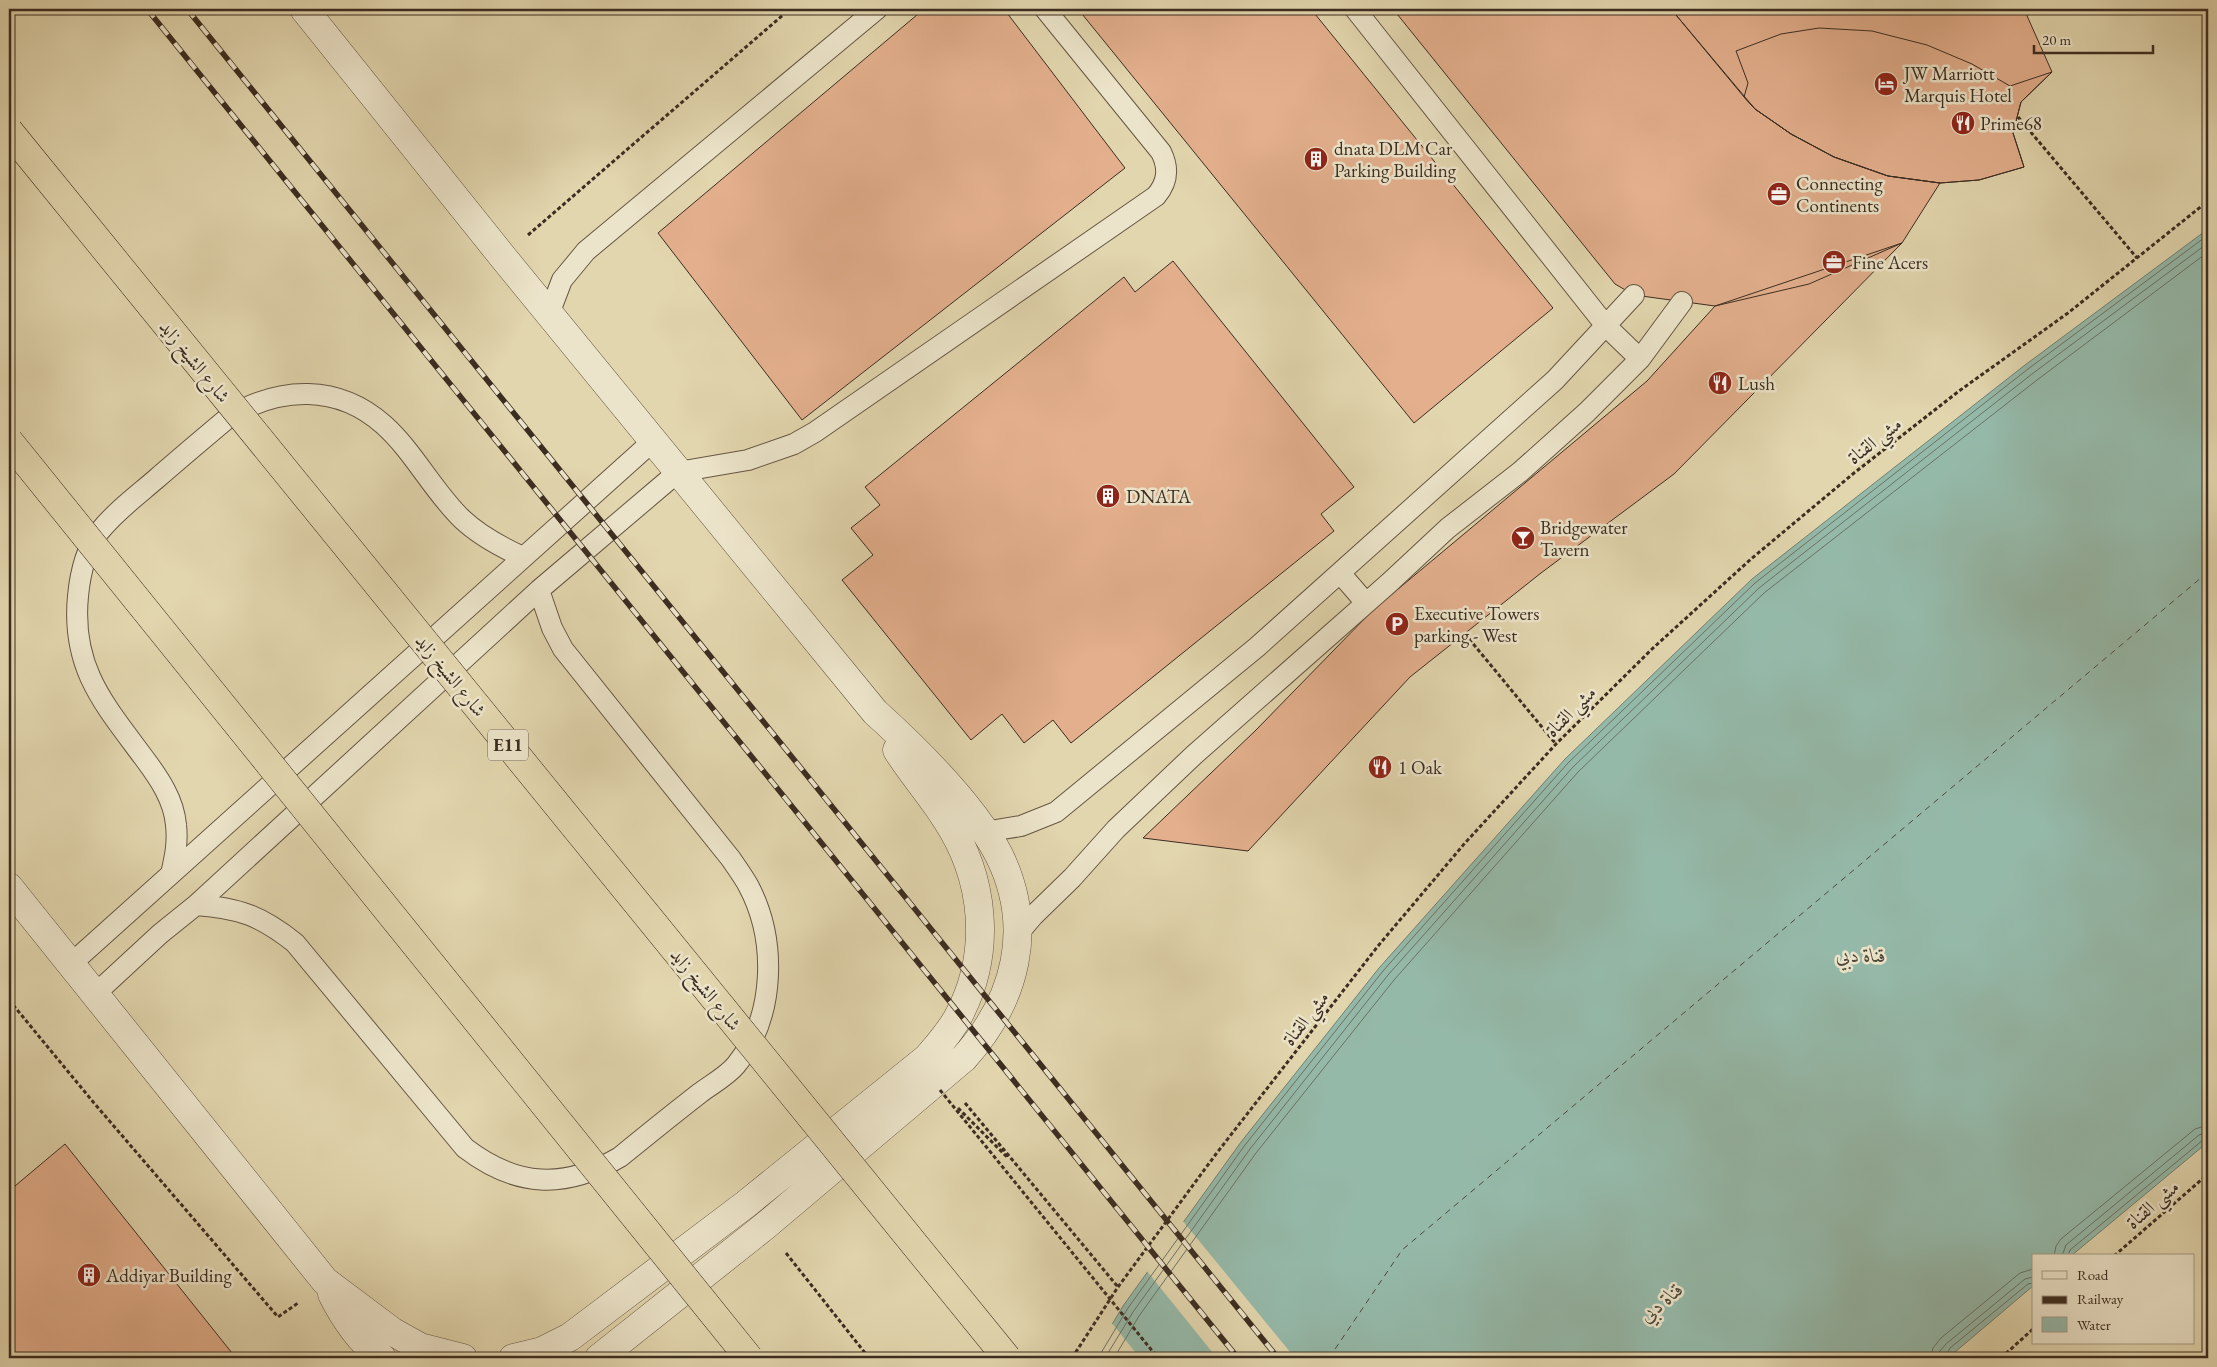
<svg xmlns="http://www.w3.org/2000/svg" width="2217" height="1367" viewBox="0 0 2217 1367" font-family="'EB Garamond',Amiri,serif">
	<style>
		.water { fill: #95b9a9; stroke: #718173 }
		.pier { fill: #e2d6ae }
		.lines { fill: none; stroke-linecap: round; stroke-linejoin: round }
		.shore { stroke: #687365; stroke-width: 1 }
		.ferry { stroke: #4e493c; stroke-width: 1; stroke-dasharray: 6 5; stroke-linecap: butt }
		.building { fill: #e3af8d; stroke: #3c2d21 }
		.service-casing { stroke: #665744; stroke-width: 22 }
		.tertiary-casing { stroke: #665744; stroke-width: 29 }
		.path { stroke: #3c2d21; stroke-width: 3; stroke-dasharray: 4 2.5; stroke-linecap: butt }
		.service { stroke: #ece4ca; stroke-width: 20 }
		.tertiary { stroke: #ece4ca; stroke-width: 28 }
		.rail-casing { stroke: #3c2d21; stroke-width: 5.5 }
		.rail { stroke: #ece4ca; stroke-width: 4; stroke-dasharray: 11; stroke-linecap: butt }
		.motorway-bridge-casing { stroke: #3c2d21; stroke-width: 29; stroke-linecap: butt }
		.path-bridge { stroke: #3c2d21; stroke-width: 3; stroke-dasharray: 4 2.5; stroke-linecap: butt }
		.motorway-bridge { stroke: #e2d6ae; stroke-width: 28 }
		.labels { text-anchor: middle; stroke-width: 5; stroke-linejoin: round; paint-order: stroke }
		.shield { fill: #ece4ca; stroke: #716454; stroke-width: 1 }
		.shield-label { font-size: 18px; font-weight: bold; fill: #3c2d21 }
		.poi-label { font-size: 19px; fill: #3c2d21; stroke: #ece4ca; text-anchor: start }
		.street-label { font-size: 19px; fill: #3c2d21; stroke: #ece4ca }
		.water-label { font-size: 20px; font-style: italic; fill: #4e493c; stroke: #ece4ca }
	</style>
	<rect width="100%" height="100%" fill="#e2d6ae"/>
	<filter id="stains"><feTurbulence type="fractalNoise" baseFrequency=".004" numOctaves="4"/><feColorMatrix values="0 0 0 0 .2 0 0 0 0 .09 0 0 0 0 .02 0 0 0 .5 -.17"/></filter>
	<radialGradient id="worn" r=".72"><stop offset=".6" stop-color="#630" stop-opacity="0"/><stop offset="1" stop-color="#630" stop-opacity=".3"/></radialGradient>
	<path class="water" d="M2208,229V1142L2071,1256H2033V1286L1948,1358H1092L1123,1306L1241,1142L1379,968L1565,759L1752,579L2025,365Z"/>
	<path class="pier" d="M1182,1220L1295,1358H1217L1146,1270Z
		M1111,1322L1140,1358H1089Z"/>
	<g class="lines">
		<path class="shore" d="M2054,1256L2056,1246L2061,1239L2195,1129L2208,1125
			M2062,1256L2066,1245L2199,1135L2208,1132
			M2068,1256L2070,1250L2203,1140L2208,1139
			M1098,1358L1128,1308L1245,1145L1383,971L1568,763L1755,583L2028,369L2208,235
			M1105,1358L1133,1312L1250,1149L1388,975L1573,767L1759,588L2032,374L2208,243
			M1114,1358L1139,1316L1256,1153L1394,980L1578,772L1764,593L2037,380L2208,252
			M1931,1358L1933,1348L1941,1338L2020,1273L2033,1269
			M1938,1358L1940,1351L1946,1344L2025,1279L2033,1277
			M1945,1358L1950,1348L2028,1284L2033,1283"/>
		<path class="ferry" d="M1329,1358L1402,1250L2208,572"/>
	</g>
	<path class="building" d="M924,9H1004L1125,168L802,420L658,233Z
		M1078,9H1311L1553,308L1414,423Z
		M1393,9H1671L1744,97L1755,109L1791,134L1834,157L1888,176L1940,183L1902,243L1809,284L1715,306L1634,295L1615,284Z
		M1671,9H2024L2052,72L2021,102L2013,133L2024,167L1979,180L1940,183L1888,176L1834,157L1791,134L1755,109Z
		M1819,28L1872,31L1927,45L1972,64L2010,86L2052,72L2021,102L2013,133L2024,167L1979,180L1940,183L1888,176L1834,157L1791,134L1755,109L1744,97L1748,83L1736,51L1781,34Z
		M1902,243L1674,474L1541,573L1410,677L1248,851L1143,838L1255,731L1373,610L1647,381L1715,306Z
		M1173,261L1354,487L1321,514L1334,531L1071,743L1053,720L1024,743L1002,714L971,740L842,580L873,555L851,528L880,505L865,487L1124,277L1135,292Z
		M65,1144L236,1358H9V1191Z"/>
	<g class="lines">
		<g class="service-casing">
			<path id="service" d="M1355,9L1606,326L1640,359
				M549,314L562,280L586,251L877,9
				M1340,573L1366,603
				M984,832L1021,826L1056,812L1257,647L1555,380L1634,295
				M171,874C175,857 178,842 176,825C174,800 159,778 144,758C104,704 71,668 78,596C80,575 86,549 99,532C115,512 135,497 155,480C179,459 204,438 229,417C280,386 338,384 384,425C414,452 433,491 462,519C480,536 501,547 523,557
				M196,905C240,908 261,916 295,943L465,1148C516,1187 564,1190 620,1157C647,1135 673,1114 700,1093C712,1084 727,1076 736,1065C776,1016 777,939 748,885C743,876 737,868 731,859L563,649L552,628L539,590
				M1017,935L1034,915L1072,878L1116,829L1194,755L1389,583L1448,528L1520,472L1587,412L1640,359L1682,302
				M72,963L653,441
				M94,995L160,934L196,905L539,590L678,472L748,460L794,444L815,432L1156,196C1168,182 1169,168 1161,152L1045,9"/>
		</g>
		<g class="tertiary-casing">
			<path id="tertiary" d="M304,9L502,256L875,712C917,750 973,805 999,855C1035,928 1016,1000 964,1058L765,1226L599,1358
				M9,887L325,1281L393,1332L420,1347L463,1358
				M332,1294C344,1318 360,1342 382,1358
				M513,1358L542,1351L570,1337L746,1204L927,1058C939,1044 951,1031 959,1015C992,952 985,878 946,819C931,795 912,774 897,750"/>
		</g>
		<path class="path" d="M2018,117L2137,258
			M528,235L790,9
			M1465,634L1556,744
			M9,1000L94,1103L278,1317L298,1303
			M965,1103L1118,1287
			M958,1108L1007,1157
			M786,1253L869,1358
			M2114,1256L2208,1174
			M1072,1358L1118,1287L1216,1154L1378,946L1465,843L1556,744L1652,649L1751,559L1854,473L1959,391L2068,313L2208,201
			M2001,1358L2033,1329"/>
		<use href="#service" class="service"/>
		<use href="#tertiary" class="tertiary"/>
		<g class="rail-casing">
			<path id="rail" d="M147,9L1238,1358
				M187,9L1278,1358"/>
		</g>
		<use href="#rail" class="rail"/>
		<g class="motorway-bridge-casing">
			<path id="motorway-bridge" d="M9,131L1007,1358
				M9,441L749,1358"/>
		</g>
		<path class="path-bridge" d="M940,1090L1158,1358"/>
		<use href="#motorway-bridge" class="motorway-bridge"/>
	</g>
	<defs>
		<g id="hotel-disc" transform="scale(1.25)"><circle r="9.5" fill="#8f2418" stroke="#ece4ca"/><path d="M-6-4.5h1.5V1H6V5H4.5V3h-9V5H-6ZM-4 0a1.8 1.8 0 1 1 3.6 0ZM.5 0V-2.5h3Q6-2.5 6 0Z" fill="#fff"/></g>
		<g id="restaurant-disc" transform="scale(1.25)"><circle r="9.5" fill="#8f2418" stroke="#ece4ca"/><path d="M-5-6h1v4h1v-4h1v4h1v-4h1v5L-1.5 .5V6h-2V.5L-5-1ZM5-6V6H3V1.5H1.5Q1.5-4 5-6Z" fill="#fff"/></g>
		<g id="building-disc" transform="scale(1.25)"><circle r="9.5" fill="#8f2418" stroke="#ece4ca"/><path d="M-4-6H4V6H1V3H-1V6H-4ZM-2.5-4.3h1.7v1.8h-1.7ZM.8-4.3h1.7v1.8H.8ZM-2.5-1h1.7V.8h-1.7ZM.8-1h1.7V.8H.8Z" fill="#fff"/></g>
		<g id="office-disc" transform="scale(1.25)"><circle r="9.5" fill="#8f2418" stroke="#ece4ca"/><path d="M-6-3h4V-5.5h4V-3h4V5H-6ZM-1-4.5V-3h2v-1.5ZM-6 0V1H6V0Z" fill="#fff"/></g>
		<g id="bar-disc" transform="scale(1.25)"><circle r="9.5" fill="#8f2418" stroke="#ece4ca"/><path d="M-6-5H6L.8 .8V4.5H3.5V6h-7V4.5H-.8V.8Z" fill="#fff"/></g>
		<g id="parking-disc" transform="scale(1.25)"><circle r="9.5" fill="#8f2418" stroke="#ece4ca"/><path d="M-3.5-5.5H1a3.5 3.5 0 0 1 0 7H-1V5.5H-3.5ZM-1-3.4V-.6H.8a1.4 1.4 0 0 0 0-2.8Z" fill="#fff"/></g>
	</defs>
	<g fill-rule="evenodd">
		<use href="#hotel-disc" x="1886" y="84"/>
		<use href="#restaurant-disc" x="1963" y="123"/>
		<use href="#building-disc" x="1316" y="159"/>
		<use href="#office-disc" x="1779" y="194"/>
		<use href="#office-disc" x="1834" y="262"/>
		<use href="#restaurant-disc" x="1720" y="383"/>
		<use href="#building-disc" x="1108" y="496"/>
		<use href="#bar-disc" x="1523" y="538"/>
		<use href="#parking-disc" x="1397" y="624"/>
		<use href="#restaurant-disc" x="1380" y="767"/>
		<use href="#building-disc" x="89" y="1275"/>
	</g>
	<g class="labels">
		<rect class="shield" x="488" y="729.5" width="40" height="31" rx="4"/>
		<g class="shield-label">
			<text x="508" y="751">E11</text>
		</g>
		<g class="poi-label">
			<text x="1904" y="80">JW Marriott<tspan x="1904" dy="22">Marquis Hotel</tspan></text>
			<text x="1980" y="130">Prime68</text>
			<text x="1334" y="155">dnata DLM Car<tspan x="1334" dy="22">Parking Building</tspan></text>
			<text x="1796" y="190">Connecting<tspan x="1796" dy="22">Continents</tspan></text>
			<text x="1852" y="269">Fine Acers</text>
			<text x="1738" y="390">Lush</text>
			<text x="1126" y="503">DNATA</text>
			<text x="1540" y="534">Bridgewater<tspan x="1540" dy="22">Tavern</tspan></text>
			<text x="1414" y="620">Executive Towers<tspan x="1414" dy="22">parking - West</tspan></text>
			<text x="1398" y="774">1 Oak</text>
			<text x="106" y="1282">Addiyar Building</text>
		</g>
		<g class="street-label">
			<text transform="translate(195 361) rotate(51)" y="7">شارع الشيخ زايد</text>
			<text transform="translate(1874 440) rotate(-38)" y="7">مشي القناة</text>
			<text transform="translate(451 675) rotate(51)" y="7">شارع الشيخ زايد</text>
			<text transform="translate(1570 711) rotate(-45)" y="7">مشي القناة</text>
			<text transform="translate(706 989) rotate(51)" y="7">شارع الشيخ زايد</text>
			<text transform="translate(1305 1018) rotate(-52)" y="7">مشي القناة</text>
			<text transform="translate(2152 1204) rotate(-41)" y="7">مشي القناة</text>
		</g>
		<g class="water-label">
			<text x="1861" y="962">قناة دبي</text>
			<text transform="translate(1661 1302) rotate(-40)" y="7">قناة دبي</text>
		</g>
	</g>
	<rect width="2217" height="1367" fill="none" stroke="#e2d6ae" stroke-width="30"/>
	<rect x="10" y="10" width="2197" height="1347" fill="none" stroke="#3c2d21" stroke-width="2.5"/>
	<rect x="15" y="15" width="2187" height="1337" fill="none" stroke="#3c2d21"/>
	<rect x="2032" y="1254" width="162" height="90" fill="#ece4ca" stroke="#a69b86"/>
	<rect x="2042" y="1271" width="25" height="8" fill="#ece4ca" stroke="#a69b86"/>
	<text x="2077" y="1280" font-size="15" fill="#3c2d21">Road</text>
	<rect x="2042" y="1296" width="25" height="8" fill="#3c2d21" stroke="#a69b86"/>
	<text x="2077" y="1304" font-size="15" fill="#3c2d21">Railway</text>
	<rect x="2042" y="1317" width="25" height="15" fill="#95b9a9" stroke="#a69b86"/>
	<text x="2077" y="1330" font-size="15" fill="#3c2d21">Water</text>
	<path d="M2034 45v8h119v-8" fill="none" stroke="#3c2d21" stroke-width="2.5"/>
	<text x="2042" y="45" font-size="15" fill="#3c2d21" stroke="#ece4ca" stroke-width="4" paint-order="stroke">20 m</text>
	<rect width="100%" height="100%" filter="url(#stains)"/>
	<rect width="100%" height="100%" fill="url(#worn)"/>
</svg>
